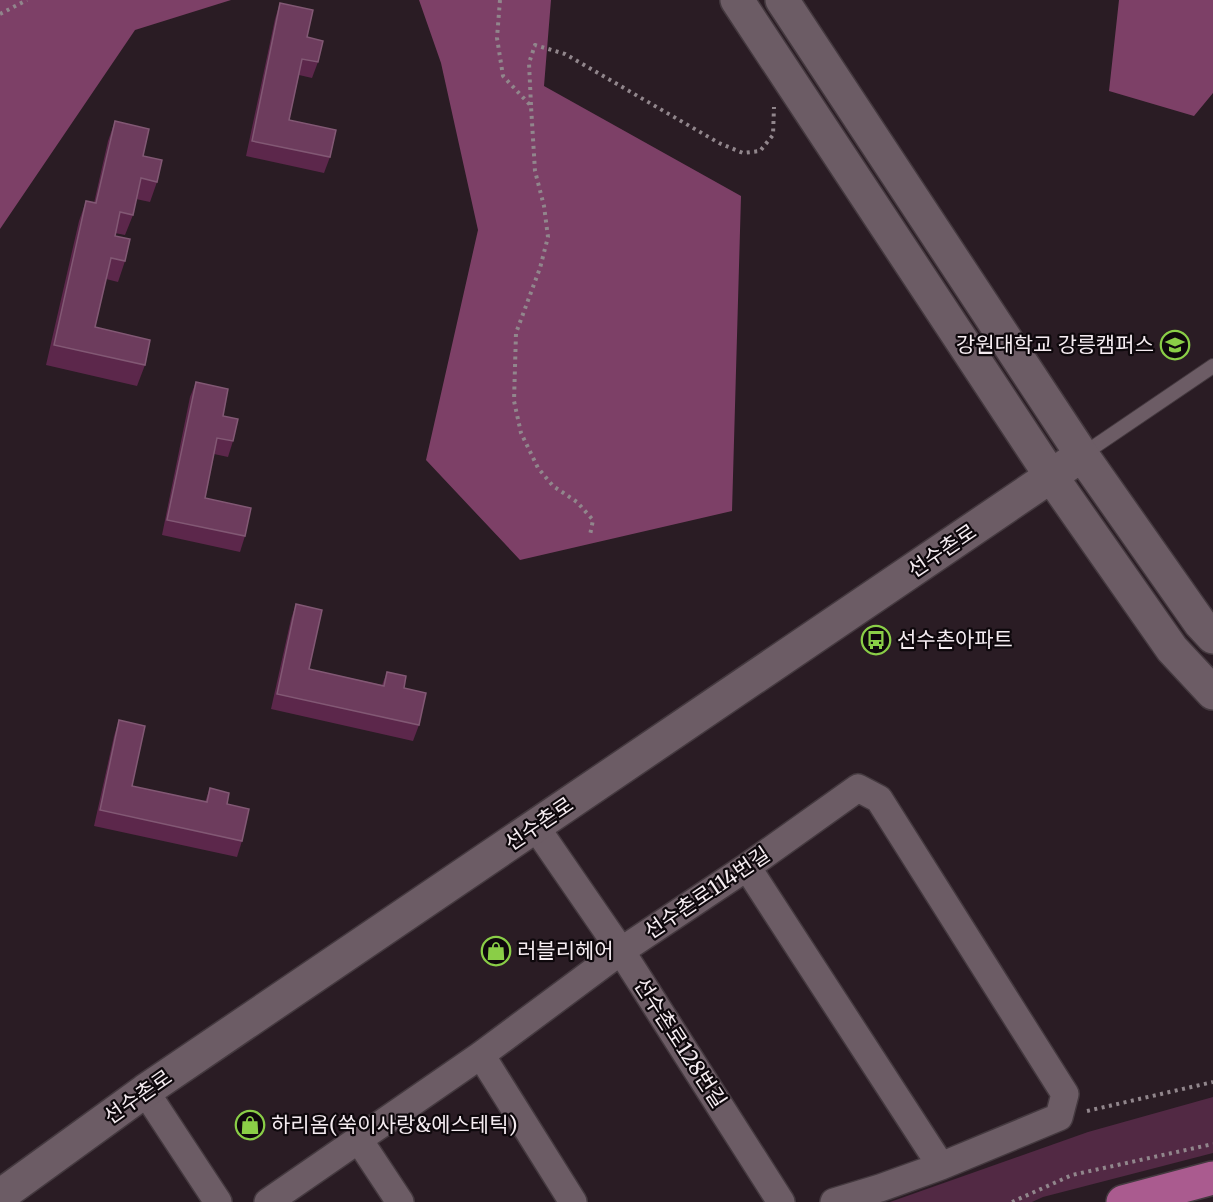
<svg xmlns="http://www.w3.org/2000/svg" width="1213" height="1202" viewBox="0 0 1213 1202" font-family="Merriweather,'Noto Sans KR',serif">
	<style>
		.green { fill: #522944 }
		.forest { fill: #7d4067 }
		.lines { fill: none; stroke-linecap: round; stroke-linejoin: round }
		.service-casing { stroke: #44393f; stroke-width: 16 }
		.minor-casing { stroke: #44393f; stroke-width: 30 }
		.tertiary-casing { stroke: #44393f; stroke-width: 36 }
		.primary-casing { stroke: #44393f; stroke-width: 36 }
		.path { stroke: #91868c; stroke-width: 4; stroke-dasharray: 3 4.5; stroke-linecap: butt }
		.service { stroke: #6c5c65; stroke-width: 14 }
		.minor { stroke: #6c5c65; stroke-width: 27 }
		.tertiary { stroke: #6c5c65; stroke-width: 33 }
		.primary { stroke: #aa5b8f; stroke-width: 33 }
		.wall { fill: #5c274b }
		.building { fill: #6d3c5d; stroke: #825874; stroke-width: 1.5 }
		.labels { text-anchor: middle; stroke-width: 4.5; stroke-linejoin: round; paint-order: stroke }
		.poi-label { font-size: 21px; fill: #f5ecf1; stroke: #0e080c; text-anchor: start }
		.street-label { font-size: 21px; fill: #f5ecf1; stroke: #0e080c }
	</style>
	<rect width="100%" height="100%" fill="#2a1c24"/>
	<path class="green" d="M1213,1097V1153L1043,1197L1032,1202H890L1088,1132Z"/>
	<path class="forest" d="M0,0H231L135,30L0,229Z
		M419,0H551L544,86L741,196L732,511L520,560L426,460L478,230L441,63Z
		M1119,0H1213V93L1194,116L1109,91Z"/>
	<g class="lines">
		<g class="service-casing">
			<path id="service" d="M1082,455L1213,366"/>
		</g>
		<g class="minor-casing">
			<path id="minor" d="M535,826L621,951L781,1202
				M747,867L941,1166
				M481,1055L573,1202
				M145,1091L218,1202
				M359,1140L400,1202
				M268,1202L481,1055L621,951L747,867L858,788L879,799L1065,1094L1059,1117L941,1166L880,1188L834,1202"/>
		</g>
		<g class="tertiary-casing">
			<path id="tertiary" d="M737,0L1051,476L1172,649L1213,693
				M782,0L1082,455L1200,623L1213,637
				M0,1196L145,1091L1082,455"/>
		</g>
		<g class="primary-casing">
			<path id="primary" d="M1123,1202L1213,1178"/>
		</g>
		<path class="path" d="M500,0L497,38L503,76L531,106L535,171L544,206L548,237L540,268L516,333L514,401L521,433L538,468L553,486L577,502L593,520L590,535
			M0,14L27,0
			M531,105L529,63L535,45L565,54L719,143L743,153L760,151L773,135L774,107
			M1087,1111L1213,1082
			M1012,1202L1072,1175L1213,1144"/>
		<use href="#service" class="service"/>
		<use href="#minor" class="minor"/>
		<use href="#tertiary" class="tertiary"/>
		<use href="#primary" class="primary"/>
	</g>
	<path class="wall" d="M280,3L307,37L318,62L312,78L299,75L289,120L330,157L324,173L246,156L275,19Z
		M115,121L143,156L157,182L150,202L136,199L133,215L125,235L115,233V236L125,261L118,282L106,279L95,327L145,365L137,386L46,365L79,221L86,201L94,203L108,141Z
		M196,382L223,416L233,441L228,457L214,454L205,498L245,536L240,552L162,535L190,397Z
		M296,604L309,669L382,685L387,672L404,688L419,725L413,741L271,709L291,619Z
		M119,720L132,786L205,802L210,788L227,804L242,841L237,857L94,826L114,736Z"/>
	<path class="building" d="M280,3L313,10L307,37L323,41L318,62L302,59L289,120L336,130L330,157L252,141Z
		M115,121L149,129L143,156L162,160L157,182L141,178L133,215L120,212L115,236L130,239L125,261L111,258L95,327L150,340L145,365L54,345L86,201L96,203Z
		M196,382L228,389L223,416L238,419L233,441L217,438L205,498L251,508L245,536L167,520Z
		M296,604L322,610L309,669L384,686L387,672L406,676L404,688L426,693L419,725L277,694Z
		M119,720L145,726L132,786L207,802L210,788L229,793L227,804L249,809L242,841L100,810Z"/>
	<defs>
		<g id="university-ring" transform="scale(1.5)"><circle r="9.5" fill="#0e080c" stroke="#8ace47" stroke-width="1.5"/><path d="M0-5L7-2L0 1L-7-2ZM-4 1L0 2.5L4 1V4Q0 6-4 4Z" fill="#8ace47"/></g>
		<g id="bus-ring" transform="scale(1.5)"><circle r="9.5" fill="#0e080c" stroke="#8ace47" stroke-width="1.5"/><path d="M-5-6H5V4H4V6H2V4H-2V6H-4V4H-5ZM-3.5-4V0h7V-4ZM-3.5 1.2v1.5H-2V1.2ZM2 1.2v1.5H3.5V1.2Z" fill="#8ace47"/></g>
		<g id="shop-ring" transform="scale(1.5)"><circle r="9.5" fill="#0e080c" stroke="#8ace47" stroke-width="1.5"/><path d="M-5-2.5h2.3a2.7 3.5 0 0 1 5.4 0H5L5.5 6h-11ZM-1.5-2.5h3a1.5 2.3 0 0 0-3 0Z" fill="#8ace47"/></g>
	</defs>
	<g fill-rule="evenodd">
		<use href="#university-ring" x="1175" y="345"/>
		<use href="#bus-ring" x="876" y="640"/>
		<use href="#shop-ring" x="496" y="951"/>
		<use href="#shop-ring" x="250" y="1125"/>
	</g>
	<g class="labels">
		<g class="poi-label">
			<text x="1154" y="352" text-anchor="end">강원대학교 강릉캠퍼스</text>
			<text x="897" y="647">선수촌아파트</text>
			<text x="517" y="958">러블리헤어</text>
			<text x="271" y="1132">하리옴(쑥이사랑&amp;에스테틱)</text>
		</g>
		<g class="street-label">
			<text transform="translate(942 551) rotate(-34)" y="7">선수촌로</text>
			<text transform="translate(539 824) rotate(-34)" y="7">선수촌로</text>
			<text transform="translate(707 893) rotate(-34)" y="7">선수촌로114번길</text>
			<text transform="translate(680 1043) rotate(57)" y="7">선수촌로128번길</text>
			<text transform="translate(138 1097) rotate(-35)" y="7">선수촌로</text>
		</g>
	</g>
</svg>
